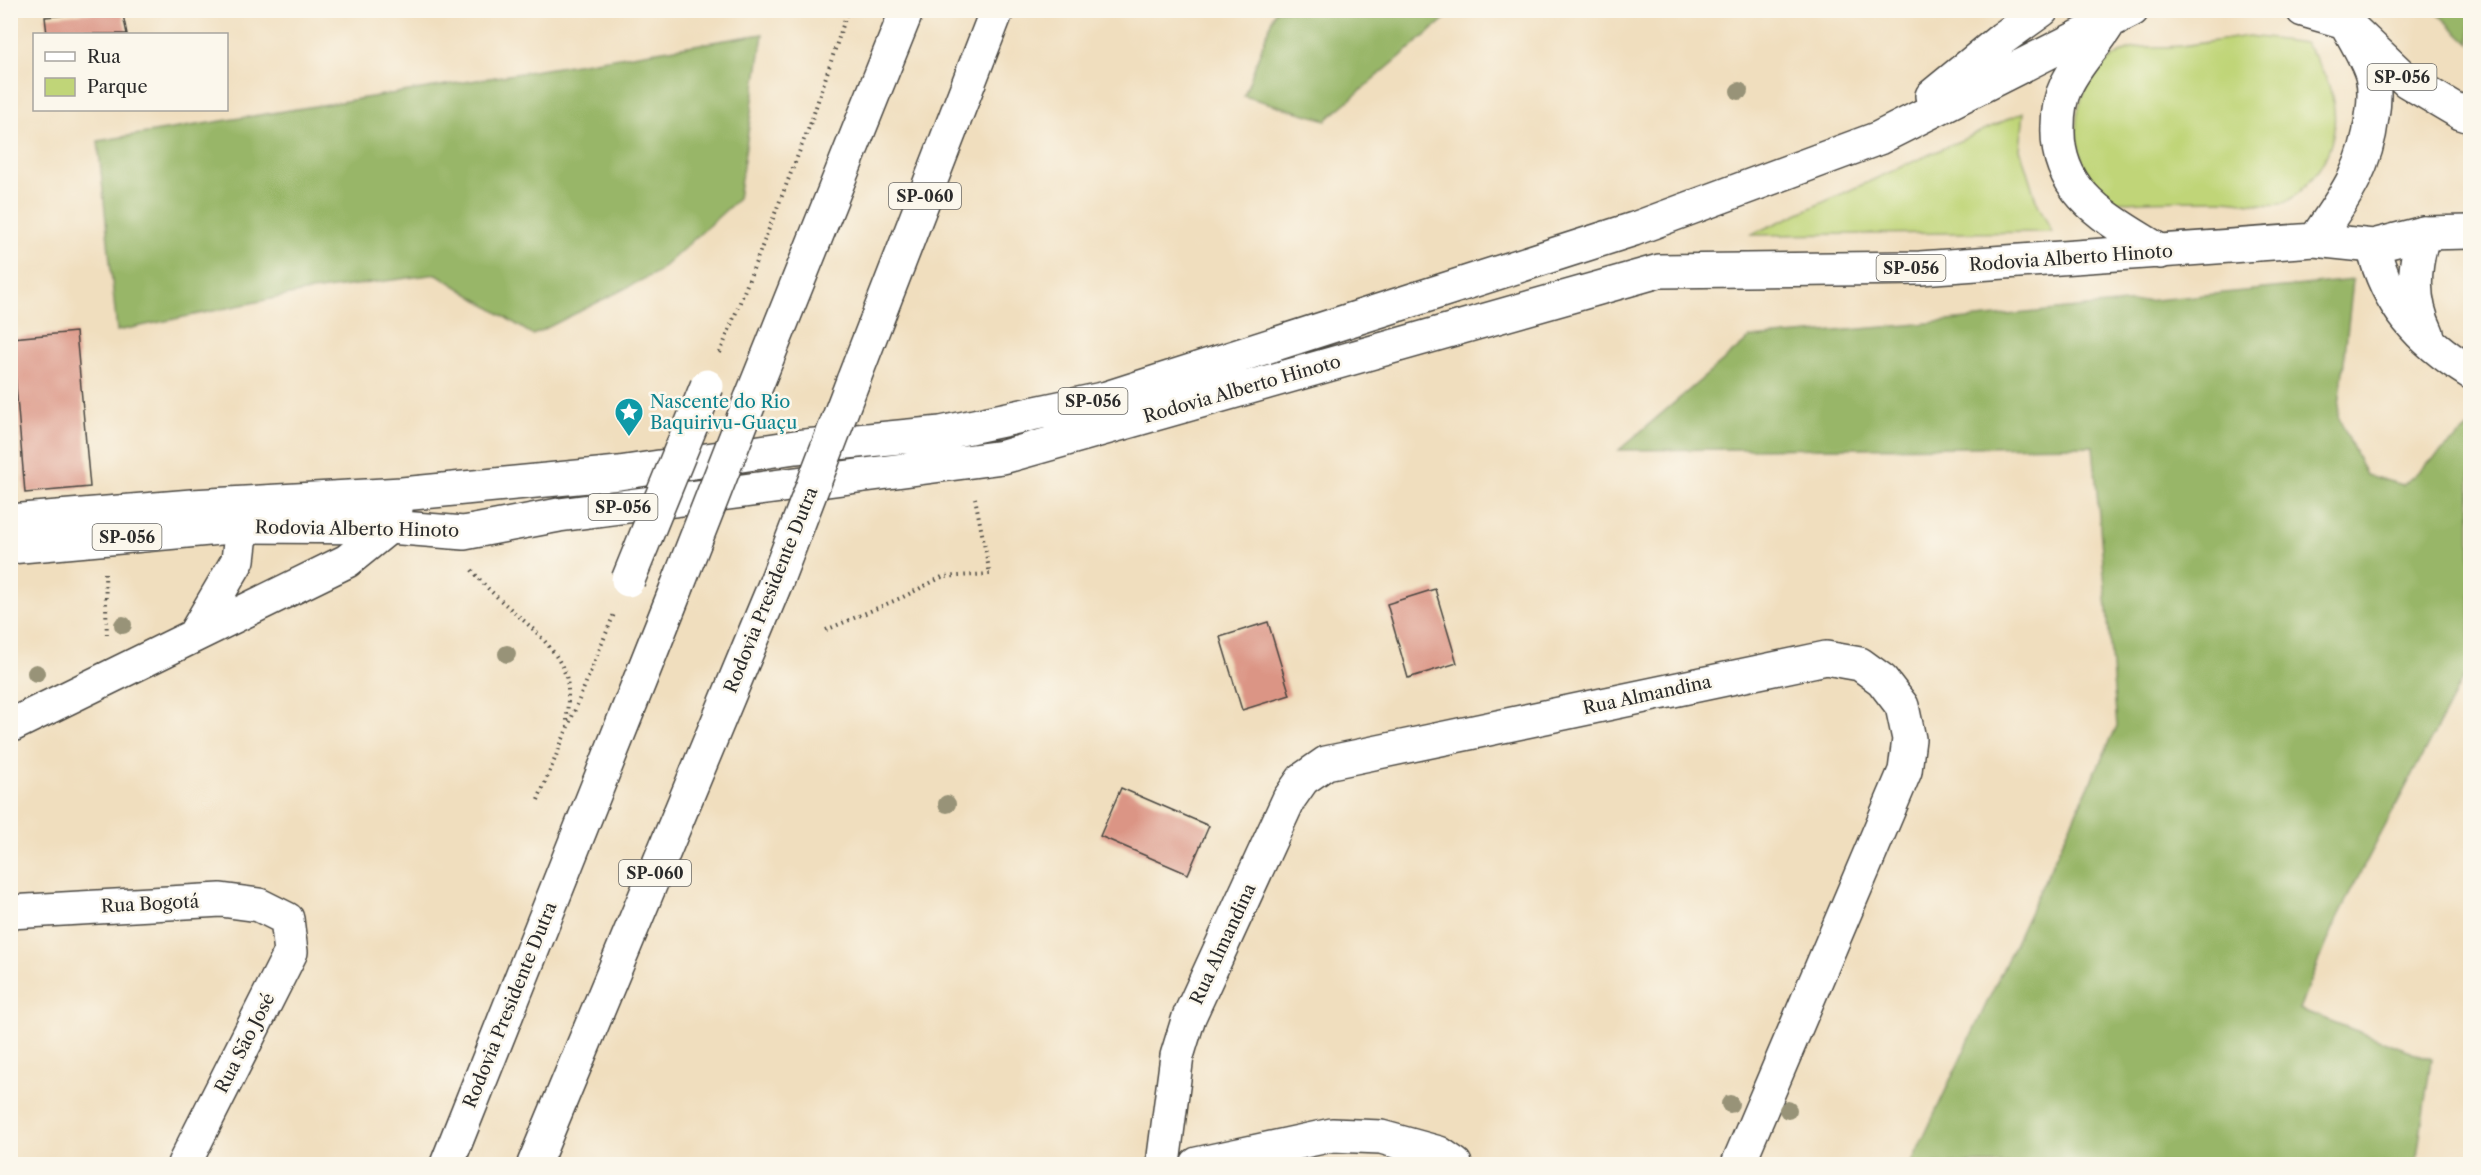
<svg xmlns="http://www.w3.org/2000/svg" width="2481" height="1175" viewBox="0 0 2481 1175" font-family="'Libre Caslon Text',serif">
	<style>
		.green { fill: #c0d578; stroke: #768052; stroke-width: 1.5 }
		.forest { fill: #98b668; stroke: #62704a; stroke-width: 1.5 }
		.building { fill: #db9585 }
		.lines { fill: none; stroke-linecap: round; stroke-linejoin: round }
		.minor-casing { stroke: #494641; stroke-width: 36 }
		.primary-casing { stroke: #494641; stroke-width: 36 }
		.motorway-casing { stroke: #494641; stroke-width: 36 }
		.path { stroke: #494641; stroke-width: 4; stroke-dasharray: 1.5 4.5; stroke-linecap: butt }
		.minor { stroke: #fff; stroke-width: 33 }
		.primary { stroke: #fff; stroke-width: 33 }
		.motorway { stroke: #fff; stroke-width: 33 }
		.pedestrian-bridge-casing { stroke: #494641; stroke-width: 36; stroke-linecap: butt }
		.motorway-bridge-casing { stroke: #494641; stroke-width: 36; stroke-linecap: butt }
		.pedestrian-bridge { stroke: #fff; stroke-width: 33 }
		.motorway-bridge { stroke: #fff; stroke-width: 33 }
		.tree { fill: #989378 }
		.labels { text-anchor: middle; stroke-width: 5; stroke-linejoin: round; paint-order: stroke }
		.shield { fill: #fbf7ec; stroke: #696865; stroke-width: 1.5 }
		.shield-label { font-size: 16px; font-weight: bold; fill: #2b2b2b }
		.street-label { font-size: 18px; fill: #2b2b2b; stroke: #fbf7ec }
		.culture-label { font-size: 18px; fill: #0d838f; stroke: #fbf7ec; text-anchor: start }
	</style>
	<rect width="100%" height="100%" fill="#fbf7ec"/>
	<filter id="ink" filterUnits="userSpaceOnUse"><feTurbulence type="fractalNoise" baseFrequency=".0167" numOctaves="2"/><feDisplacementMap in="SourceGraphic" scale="12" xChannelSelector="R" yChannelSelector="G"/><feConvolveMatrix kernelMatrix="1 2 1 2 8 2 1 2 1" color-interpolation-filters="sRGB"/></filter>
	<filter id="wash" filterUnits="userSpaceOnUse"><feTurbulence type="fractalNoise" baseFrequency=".008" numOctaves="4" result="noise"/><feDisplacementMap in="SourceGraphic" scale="24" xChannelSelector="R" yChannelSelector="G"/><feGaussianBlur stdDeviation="1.35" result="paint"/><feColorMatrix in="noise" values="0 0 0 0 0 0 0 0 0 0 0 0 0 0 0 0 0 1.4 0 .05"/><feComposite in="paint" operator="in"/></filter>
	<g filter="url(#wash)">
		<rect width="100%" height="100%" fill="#f0debe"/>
		<path class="green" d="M2249,36L2304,43C2339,85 2348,138 2309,182C2302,190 2291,202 2280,204C2264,207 2239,200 2221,200C2196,200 2170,200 2144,201C2136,201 2124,203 2117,201C2086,189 2071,141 2078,111C2084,84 2103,57 2131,49C2146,45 2165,48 2181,46C2204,43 2226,39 2249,36Z
			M2024,112L2020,149L2036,200L2052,232L1750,235Z"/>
		<path class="forest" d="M1275,11V10L1454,11L1326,120L1244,96Z
			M2435,11H2470V44Z
			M763,34L738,199L658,272L533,335L437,274L304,292L117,331L98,141Z
			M2353,280L2338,416L2366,475L2403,485L2470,427V665L2340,912L2299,1009L2431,1059L2416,1164H1911L2117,726L2093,446L1619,450L1750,338L1909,325Z"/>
		<g id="blocks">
			<path class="building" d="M122,10L127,34H47L45,17Z
				M76,332L90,487L25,493L12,338Z
				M1435,589L1457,663L1408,678L1387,604Z
				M1268,622L1290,695L1242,710L1220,637Z
				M1121,788L1209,826L1188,874L1100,836Z"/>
		</g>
	</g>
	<g filter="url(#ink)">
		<use href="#blocks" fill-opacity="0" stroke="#494641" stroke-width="1.5"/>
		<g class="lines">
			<g class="minor-casing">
				<path id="minor" d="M2424,233C2413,268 2411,300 2427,333
					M2373,246C2387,305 2420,341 2470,372
					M194,635L238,560L242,526
					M10,726L347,561L389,527L396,509
					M10,912L221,900L259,905L287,919L291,952L184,1164
					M1163,1164L1177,1056L1189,1017L1289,799L1303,779L1326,763L1826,658L1860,664L1882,680L1902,706L1909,739L1905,771L1738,1164
					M1197,1164L1332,1135L1381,1137L1439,1153L1455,1164"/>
			</g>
			<g class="primary-casing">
				<path id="primary" d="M2303,10L2345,22L2407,81L2461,113L2470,116
					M2107,26C2094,47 2076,64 2066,86C2060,98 2058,112 2058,126C2055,195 2111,220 2161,252
					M1932,96L2003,38L2042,10
					M2315,240C2344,198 2366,169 2372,117C2374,105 2375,88 2372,76C2368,61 2347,25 2338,10
					M10,521L192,506L402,494L619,473L795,447L941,433L1107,398L1634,229L1879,138L2132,10
					M10,547L242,526L389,527L464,533L559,515L1003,457L1659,271L1920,268L2315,240L2373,246L2424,233L2470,232"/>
			</g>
			<g class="motorway-casing">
				<path id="motorway" d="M853,381L997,10
					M750,401L907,10
					M447,1164L677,587
					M534,1164L776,582"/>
			</g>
			<path class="path" d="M720,353L811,122L848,10
				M472,570C499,607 551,632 566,676C570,689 567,708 567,722
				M105,573L107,638
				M826,630L903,597L942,577L990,574L975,498
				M538,800L614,614"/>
			<use href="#minor" class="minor"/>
			<use href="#primary" class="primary"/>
			<use href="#motorway" class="motorway"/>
			<g class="pedestrian-bridge-casing">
				<path id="pedestrian-bridge" d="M628,580L707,386"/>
			</g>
			<g class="motorway-bridge-casing">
				<path id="motorway-bridge" d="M776,582L853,381
					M677,587L750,401"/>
			</g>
			<use href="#pedestrian-bridge" class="pedestrian-bridge"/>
			<use href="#motorway-bridge" class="motorway-bridge"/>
		</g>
		<g class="tree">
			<circle cx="1739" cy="91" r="9"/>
			<circle cx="123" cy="625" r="9"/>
			<circle cx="507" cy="654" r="9"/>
			<circle cx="36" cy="673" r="9"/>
			<circle cx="947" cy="804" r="9"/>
			<circle cx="1730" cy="1104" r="9"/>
			<circle cx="1788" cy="1110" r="9"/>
		</g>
	</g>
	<defs>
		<g id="sight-pin" transform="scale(1.5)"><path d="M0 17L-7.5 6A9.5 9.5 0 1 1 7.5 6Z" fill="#0f9aa8" stroke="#fbf7ec"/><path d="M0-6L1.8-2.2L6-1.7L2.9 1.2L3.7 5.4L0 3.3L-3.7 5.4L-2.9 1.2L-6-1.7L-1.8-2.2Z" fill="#fff"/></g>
	</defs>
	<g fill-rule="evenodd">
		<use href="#sight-pin" x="629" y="412"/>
	</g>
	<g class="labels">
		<g class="shield">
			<rect x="2367.5" y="64" width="69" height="26" rx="4.5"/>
			<rect x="889" y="183" width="72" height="26" rx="4.5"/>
			<rect x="1876.5" y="255" width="69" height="26" rx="4.5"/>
			<rect x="1058.5" y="388" width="69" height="26" rx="4.5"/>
			<rect x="588.5" y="494" width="69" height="26" rx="4.5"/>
			<rect x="92.5" y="524" width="69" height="26" rx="4.5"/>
			<rect x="619" y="860" width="72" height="26" rx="4.5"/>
		</g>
		<g class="shield-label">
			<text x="2402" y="83">SP-056</text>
			<text x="925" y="202">SP-060</text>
			<text x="1911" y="274">SP-056</text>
			<text x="1093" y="407">SP-056</text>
			<text x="623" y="513">SP-056</text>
			<text x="127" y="543">SP-056</text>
			<text x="655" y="879">SP-060</text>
		</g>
		<g class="street-label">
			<text transform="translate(2071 258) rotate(-4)" y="6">Rodovia Alberto Hinoto</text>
			<text transform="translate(1242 389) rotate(-16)" y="6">Rodovia Alberto Hinoto</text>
			<text transform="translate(357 529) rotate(1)" y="6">Rodovia Alberto Hinoto</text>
			<text transform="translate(771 590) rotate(-68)" y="6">Rodovia Presidente Dutra</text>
			<text transform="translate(1647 695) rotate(-12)" y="6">Rua Almandina</text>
			<text transform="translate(150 904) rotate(-3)" y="6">Rua Bogotá</text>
			<text transform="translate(1223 944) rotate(-65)" y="6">Rua Almandina</text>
			<text transform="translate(510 1005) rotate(-68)" y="6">Rodovia Presidente Dutra</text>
			<text transform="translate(245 1043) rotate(-63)" y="6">Rua São José</text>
		</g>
		<g class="culture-label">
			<text x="650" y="408">Nascente do Rio<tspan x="650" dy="21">Baquirivu-Guaçu</tspan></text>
		</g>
	</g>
	<rect width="2481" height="1175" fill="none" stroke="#fbf7ec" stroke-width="36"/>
	<rect x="33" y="33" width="195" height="78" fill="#fbf7ec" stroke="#a8a59f" stroke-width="1.5"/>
	<rect x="45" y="52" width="30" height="9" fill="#ffffff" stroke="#a8a59f" stroke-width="1.5"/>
	<text x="87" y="63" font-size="18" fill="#2b2b2b">Rua</text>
	<rect x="45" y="78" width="30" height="18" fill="#c0d578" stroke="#a8a59f" stroke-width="1.5"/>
	<text x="87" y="93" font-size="18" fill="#2b2b2b">Parque</text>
</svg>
